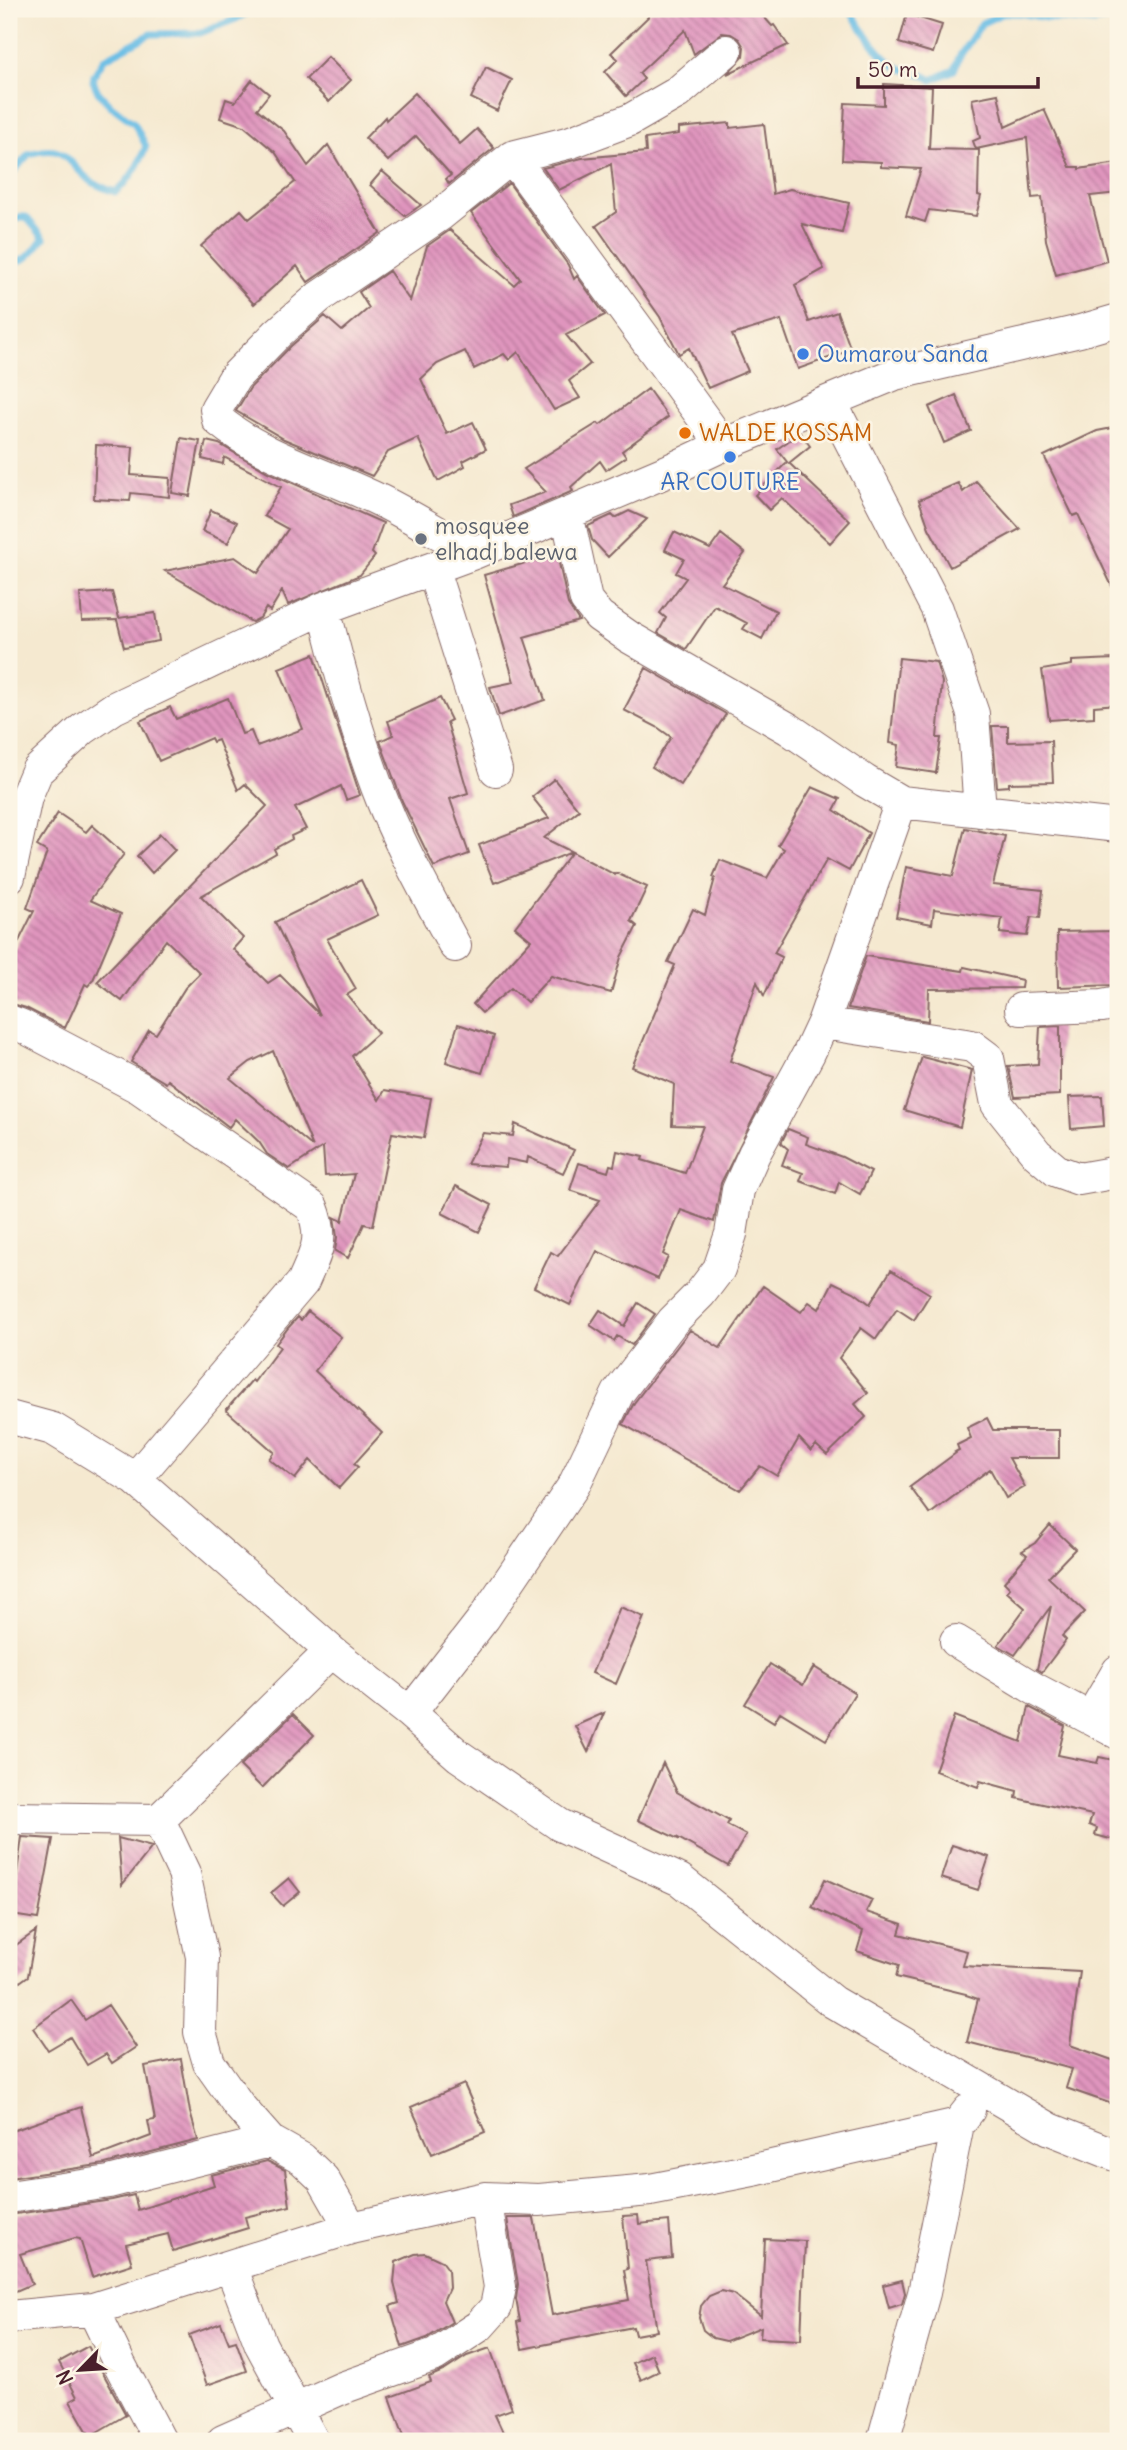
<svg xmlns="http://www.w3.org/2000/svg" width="1127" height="2450" viewBox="0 0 1127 2450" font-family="Delius,sans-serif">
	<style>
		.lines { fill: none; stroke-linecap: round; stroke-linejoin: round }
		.stream { stroke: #69bde5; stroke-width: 7 }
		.building { fill: url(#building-back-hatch); fill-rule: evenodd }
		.minor-casing { stroke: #866665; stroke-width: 34 }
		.minor { stroke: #fff; stroke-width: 32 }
		.shop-dot { fill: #3f7fe0; stroke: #fcf5e5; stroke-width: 2.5 }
		.food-dot { fill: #e8710a; stroke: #fcf5e5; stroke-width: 2.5 }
		.worship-dot { fill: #6b7280; stroke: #fcf5e5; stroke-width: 2.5 }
		.labels { text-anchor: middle; stroke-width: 5; stroke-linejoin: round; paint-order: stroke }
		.shop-label { font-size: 23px; fill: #366cbe; stroke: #fcf5e5; text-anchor: start }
		.food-label { font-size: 23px; fill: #c56008; stroke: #fcf5e5; text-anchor: start }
		.worship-label { font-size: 23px; fill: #5b616d; stroke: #fcf5e5; text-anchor: start }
	</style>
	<defs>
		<pattern id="building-back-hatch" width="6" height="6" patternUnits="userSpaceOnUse" patternTransform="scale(1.75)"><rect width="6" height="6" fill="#e095be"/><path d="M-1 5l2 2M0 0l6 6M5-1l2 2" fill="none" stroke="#b8799b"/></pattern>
	</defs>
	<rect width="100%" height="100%" fill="#fcf5e5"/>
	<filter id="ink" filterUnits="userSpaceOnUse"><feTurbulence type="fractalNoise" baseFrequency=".0143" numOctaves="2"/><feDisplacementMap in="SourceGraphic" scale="14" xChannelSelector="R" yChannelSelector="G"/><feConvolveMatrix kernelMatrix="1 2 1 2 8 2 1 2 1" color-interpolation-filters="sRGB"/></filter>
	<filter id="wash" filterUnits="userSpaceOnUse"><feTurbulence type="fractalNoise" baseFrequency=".00686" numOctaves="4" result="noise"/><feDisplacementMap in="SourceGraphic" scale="28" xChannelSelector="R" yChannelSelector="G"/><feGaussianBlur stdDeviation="1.57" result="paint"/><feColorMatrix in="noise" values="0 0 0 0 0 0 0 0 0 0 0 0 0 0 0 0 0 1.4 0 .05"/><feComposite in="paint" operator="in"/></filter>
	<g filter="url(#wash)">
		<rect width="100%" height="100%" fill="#f5e9d0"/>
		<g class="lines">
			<path class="stream" d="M849,9C860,26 881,60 900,68C913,74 918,70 932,80L954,70L959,57L982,23L1004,13H1020L1046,18L1095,22L1118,17
				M9,177L29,154C66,143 64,159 89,180C97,186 106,189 115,192C129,183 141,161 146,146L134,123L111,106L98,92L93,81L94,75L104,59L151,34L200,33L236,19L254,9
				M9,225L19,217H26L44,238C30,253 31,261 9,262"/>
		</g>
		<g id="blocks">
			<path class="building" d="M661,9H757L772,26L774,25L788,45L727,74L743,56L744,47L739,39L731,34L722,33L694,54L685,30L639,73L644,79L626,96L605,72L618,59L611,53L649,16L648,12Z
				M907,14L942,25L933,53L899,43Z
				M328,57L351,80L329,102L306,79Z
				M486,67L512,80L497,111L471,98Z
				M252,80L269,94L257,109L284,131L308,166L328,145L380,233L308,282L297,266L254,304L201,246L241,210L249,219L295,182L275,152L244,126L220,118L226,99L235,102Z
				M884,84L932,87L929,149L979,150L978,195L981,196L976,216L929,210L925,222L906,216L921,169L881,167V162L842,160L845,103L884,105Z
				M415,93L460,144L477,129L494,148L449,184L446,179L451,175L416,136L388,161L365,138L385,117L386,120Z
				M998,94L1005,127L1044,109L1070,167H1079V169L1118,163V193L1090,196L1107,261L1056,275L1046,240L1042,197L1032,198L1027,138L976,149L973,141L980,138L972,99Z
				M730,123V128L764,124L773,194L790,189L849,203L842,233L802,224L824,269L795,285L809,322L837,312L851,350L798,369L781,320L732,335L748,371L708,388L689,348L679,354L660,317L596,226L616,212L611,164L559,190L543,168L582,158L646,152L645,139L679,134V128Z
				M382,171L421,205L405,216L370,185Z
				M509,183L568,265L574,279L577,276L605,315L566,335L590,364L569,381L580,398L554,410L518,352L509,360L504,354L474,369L465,351L437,364L421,379L447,434L473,422L486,449L463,461L465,466L438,481L418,438L388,452L372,476L284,439L236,411L250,388L291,346L325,316L342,331L369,308L359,292L389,271L410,301L427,246L450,230L514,285L520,279L471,213Z
				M648,389L668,417L622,451L626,457L606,470L600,461L571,487L573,491L513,517L509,505L546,492L524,469L598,423L600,425Z
				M956,395L971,431L944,443L929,407Z
				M1118,427V599L1078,514L1073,516L1044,456L1097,431Z
				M800,433L810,446L789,463L850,521L830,543L782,498L769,510L755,495L787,462L777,449Z
				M181,438L200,441L190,496L172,493Z
				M206,441L219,444L268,472L383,523L372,553L375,556L360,575L288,605L282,591L270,611L266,608L260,618L252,622L165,571L235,557L258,573L288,529L264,516L281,487L224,457L223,464L202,459Z
				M96,445L133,447L131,475L170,478L169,497L131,493L130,501L94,499Z
				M976,481L1020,529L950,567L929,528L919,500L958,483L963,492Z
				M211,510L237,522L228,543L202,531Z
				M629,511L647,519L608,557L592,540L588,526L612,515L615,518Z
				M674,532L710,549L721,534L745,553L722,584L776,611L762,639L743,629L747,623L715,606L686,649L658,633L666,618L660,613L686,578L676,573L684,559L665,550Z
				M557,554L568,604L579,621L524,637L545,700L499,716L490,687L514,682L484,575Z
				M112,592L119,618L155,613L159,641L124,647L117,620L82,621L80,594Z
				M314,654L360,795L346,800L341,786L295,808L306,829L291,836L292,839L274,849L276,853L201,896L243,938L233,949L268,983L280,975L320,1015L275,922L361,880L378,915L327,939L356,989L347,995L378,1033L352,1056L379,1100L385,1090L431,1098L424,1138L392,1133L373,1226L364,1224L348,1258L335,1251L337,1237L334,1217L342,1221L354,1174L325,1176L323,1147L289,1169L267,1154L259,1142L235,1119L229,1127L168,1080L166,1083L131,1062L149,1030L156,1034L185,988L200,973L166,940L122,1001L97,982L267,806L245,784L238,790L218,740L213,742L211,738L159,761L140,721L170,707L176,719L228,698L242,734L251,731L257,746L303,729L279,668ZM273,1051L313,1147L230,1078L250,1062Z
				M899,658L936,662L942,682L937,738H941L936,773L896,767L899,745L890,743Z
				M1114,659L1117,704L1094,706V717L1049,720L1042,670L1072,665V661Z
				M646,668L726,714L681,785L652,767L671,737L657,727L624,710Z
				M440,698L451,720L447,722L468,793L450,799L469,854L434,867L402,801L380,741L393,735L388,721Z
				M992,726H1008V742L1051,741L1053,782L1009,783V786L997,787Z
				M554,779L579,810L544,838L572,852L494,883L479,845L549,818L532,797Z
				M812,787L840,799L834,810L869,833L849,871L827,859L774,953L782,957L764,996L757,982L730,1061L774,1077L721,1183L714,1222L681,1210L663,1254L668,1257L658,1279L597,1251L570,1305L534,1287L551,1252L558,1256L600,1200L570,1190L579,1163L608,1172L610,1165L614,1166L617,1151L643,1157L642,1160L685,1173L703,1126L672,1125L674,1084L632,1067L675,965L668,962L693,909L705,915L715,878L713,877L720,860L767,878L784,849L778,845Z
				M58,813L86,832L92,825L124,854L90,900L121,914L93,980L88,986L85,984L65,1028L26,1008L9,1003V961L34,911L27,908L47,852L37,846Z
				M965,828L1005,836L993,885L1043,890L1040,918L1031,917L1027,936L1000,933L1002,918L934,909L932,924L896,917L906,867L953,876Z
				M160,834L175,850L152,873L137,856Z
				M572,852L615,875L616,873L647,887L631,921L637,926L621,957L611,993L551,976L527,1002L511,988L482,1013L473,1004L531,940L515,927Z
				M1118,931V985L1058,987L1057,932Z
				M866,956L963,971L964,967L1022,980L1021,988L929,989L928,1021L848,1008Z
				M458,1024L494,1036L482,1073L446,1062Z
				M1060,1026V1095L1015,1097L1008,1066L1038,1064L1040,1027Z
				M922,1057L972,1070L960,1127L904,1110Z
				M1102,1096L1104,1126L1071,1129L1069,1097Z
				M515,1124L574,1150L563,1173L528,1157L527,1163L507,1159L506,1167L467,1164L483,1133L513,1136Z
				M788,1129L808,1137L806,1144L842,1157L871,1172L860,1194L839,1182L835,1194L800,1181L803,1173L782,1165L788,1149L781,1143Z
				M456,1186L492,1205L479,1232L442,1213Z
				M891,1270L930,1294L914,1320L897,1309L876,1339L861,1328L839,1358L868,1393L855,1404L866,1417L827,1455L816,1445L811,1451L799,1438L777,1476L760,1466L740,1490L623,1424L634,1403L690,1330L720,1348L763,1286L801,1312L809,1302L819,1309L833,1282L854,1292L870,1304Z
				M638,1303L655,1314L632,1345L617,1336L614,1341L590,1325L600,1310L624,1326Z
				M308,1311L341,1337L315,1371L382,1433L354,1464L358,1467L339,1488L310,1460L295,1479L269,1459L274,1452L226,1410L252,1380L254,1382L280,1347L276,1344L288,1328L298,1317L301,1320Z
				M987,1418L993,1430H1059V1458H1009L1025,1487L1006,1498L990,1469L930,1514L910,1487L956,1453L955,1452L959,1450L957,1445L971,1438L967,1428Z
				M1050,1525L1075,1549L1048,1577L1085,1612L1062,1636L1066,1640L1042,1672L1037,1669L1051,1606L1015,1655L998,1645L1025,1608L1007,1592L1010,1588L1004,1582L1027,1555L1022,1551L1035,1543Z
				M620,1607L644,1617L616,1684L592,1673Z
				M770,1664L803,1685L814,1667L855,1693L826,1740L780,1712L774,1722L745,1704Z
				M1029,1707L1065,1726L1058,1755L1097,1763L1099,1757L1118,1761V1841L1095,1835L1097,1828L1089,1825L1092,1815L1016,1798L1017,1791L980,1781L978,1787L935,1771L954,1716L1021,1742Z
				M604,1713L588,1752L575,1726Z
				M293,1714L314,1735L262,1788L240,1766Z
				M663,1763L677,1792L729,1821L727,1825L746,1835L728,1866L678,1838V1839L638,1820Z
				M22,1837L53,1839L38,1919L11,1915Z
				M118,1838L152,1847L122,1885Z
				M952,1845L989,1857L978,1890L941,1878Z
				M289,1878L300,1892L283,1906L271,1893Z
				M825,1879L872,1900L866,1912L902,1924L899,1934L967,1951L963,1966L1080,1972L1070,2045L1118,2062V2106L1066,2088L1072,2069L967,2042L978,1999L966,1995V1994L896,1977L899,1965L857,1951L863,1931L812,1907Z
				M36,1931L28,1976L9,1990V1934L16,1945Z
				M71,2000L85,2020L108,2005L136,2047L112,2063L106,2054L87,2065L70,2037L48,2050L33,2028Z
				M181,2059L190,2112L198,2140L105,2164L9,2178V2132L81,2107L93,2158L151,2136L148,2121L155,2120L145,2066Z
				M464,2084L485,2132L432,2154L411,2107Z
				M267,2161L285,2170L290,2206L245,2217L248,2228L173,2251L168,2234L126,2244L132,2264L92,2277L80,2239L75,2238L20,2254L32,2284L9,2294V2215L112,2200L134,2195L138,2210L214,2185L211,2175Z
				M638,2215L639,2224L669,2221L672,2258L646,2261L657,2331L635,2335L633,2327L522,2349L517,2322L520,2321L516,2299L518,2284L507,2218H534L552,2315L629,2300L624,2270L628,2269L623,2216Z
				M765,2239L805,2241L801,2340L760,2338L761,2327L726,2341L713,2338L703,2330L699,2318L701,2306L709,2296L721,2291L733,2294L761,2316Z
				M425,2253L442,2261L448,2269L449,2288L443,2301L452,2322L427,2338L402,2347L390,2306L399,2303L394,2283L396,2262L415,2254Z
				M902,2280L905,2293L902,2304L889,2308L883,2285Z
				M221,2323L229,2343L236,2341L247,2371L207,2385L189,2335Z
				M88,2346L126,2415L90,2436L70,2401L77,2397L59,2362Z
				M490,2348L512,2409L495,2415L507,2441H406L390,2397L431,2382L429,2377L445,2370L467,2356Z
				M652,2354L659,2371L641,2380L633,2363Z"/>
		</g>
	</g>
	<g filter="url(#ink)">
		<use href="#blocks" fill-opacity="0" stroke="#866665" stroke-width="2"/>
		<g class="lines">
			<g class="minor-casing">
				<path id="minor" d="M512,157L723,445
					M830,401L937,609L973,714L980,811
					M567,514L586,600L599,616L629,637L789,729L865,781L901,802
					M474,553C443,536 413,517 381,501C327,474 265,459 218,420L216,409L235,377L278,333L319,297L440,215L512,157L571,142L630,120L677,93L726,51
					M433,570L496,770
					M324,608C339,669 355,728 377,787C398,843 427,894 455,946
					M9,877L26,797L37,771L83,729L114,708L324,608L474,553L670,470L723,445L895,374L1080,331L1118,320
					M1021,1009L1102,1006L1118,1003
					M9,1021L20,1025L140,1088L312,1207C325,1240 316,1252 303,1282L135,1479
					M823,1023L972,1046L988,1058L997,1104L1037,1154L1057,1171L1079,1179L1118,1172
					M9,1417L53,1429L135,1479L331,1651L410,1713L459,1756L560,1825L680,1880L833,2002L1050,2129L1118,2156
					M956,1641L1035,1689L1118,1733
					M331,1651L159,1820L184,1873L202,1957L200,2032L209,2063L240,2107L270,2141L302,2159L323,2179L351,2228
					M410,1713L484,1618L574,1485L618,1393L673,1321L700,1294L719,1269L731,1234L738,1190L754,1154L809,1053L823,1023L901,802L1118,826
					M1091,1717L1118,1671
					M9,1818L159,1820
					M9,2197L109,2182L270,2141
					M231,2267L261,2345L313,2441
					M93,2309L120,2365L160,2441
					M9,2317L93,2309L351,2228L485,2198L539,2200L650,2190L758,2169L958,2124
					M223,2441L342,2388L435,2355L479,2326L496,2307L500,2287L485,2198
					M883,2441L924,2293L958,2124L969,2110"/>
			</g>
			<use href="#minor" class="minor"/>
		</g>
	</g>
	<g class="shop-dot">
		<circle cx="803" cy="354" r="7"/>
		<circle cx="730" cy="457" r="7"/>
	</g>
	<circle class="food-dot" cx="685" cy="433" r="7"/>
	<circle class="worship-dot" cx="421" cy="539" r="7"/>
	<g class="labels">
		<g class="shop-label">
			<text x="817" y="362">Oumarou Sanda</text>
			<text x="730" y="490" text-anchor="middle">AR COUTURE</text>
		</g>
		<g class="food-label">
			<text x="699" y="441">WALDE KOSSAM</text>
		</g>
		<g class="worship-label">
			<text x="435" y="534">mosquee<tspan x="435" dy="26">elhadj balewa</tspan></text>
		</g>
	</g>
	<rect width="1127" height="2450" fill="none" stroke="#fcf5e5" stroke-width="35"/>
	<g transform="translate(80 2370) rotate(245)" stroke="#fcf5e5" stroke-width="5" paint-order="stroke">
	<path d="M0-5L12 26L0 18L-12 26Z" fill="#4a1f2b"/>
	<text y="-10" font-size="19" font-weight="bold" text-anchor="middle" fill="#4a1f2b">N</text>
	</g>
	<path d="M858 77v10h180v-10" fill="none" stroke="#4a1f2b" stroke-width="3.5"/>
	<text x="868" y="77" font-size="21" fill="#4a1f2b" stroke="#fcf5e5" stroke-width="5" paint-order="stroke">50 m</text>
</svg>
